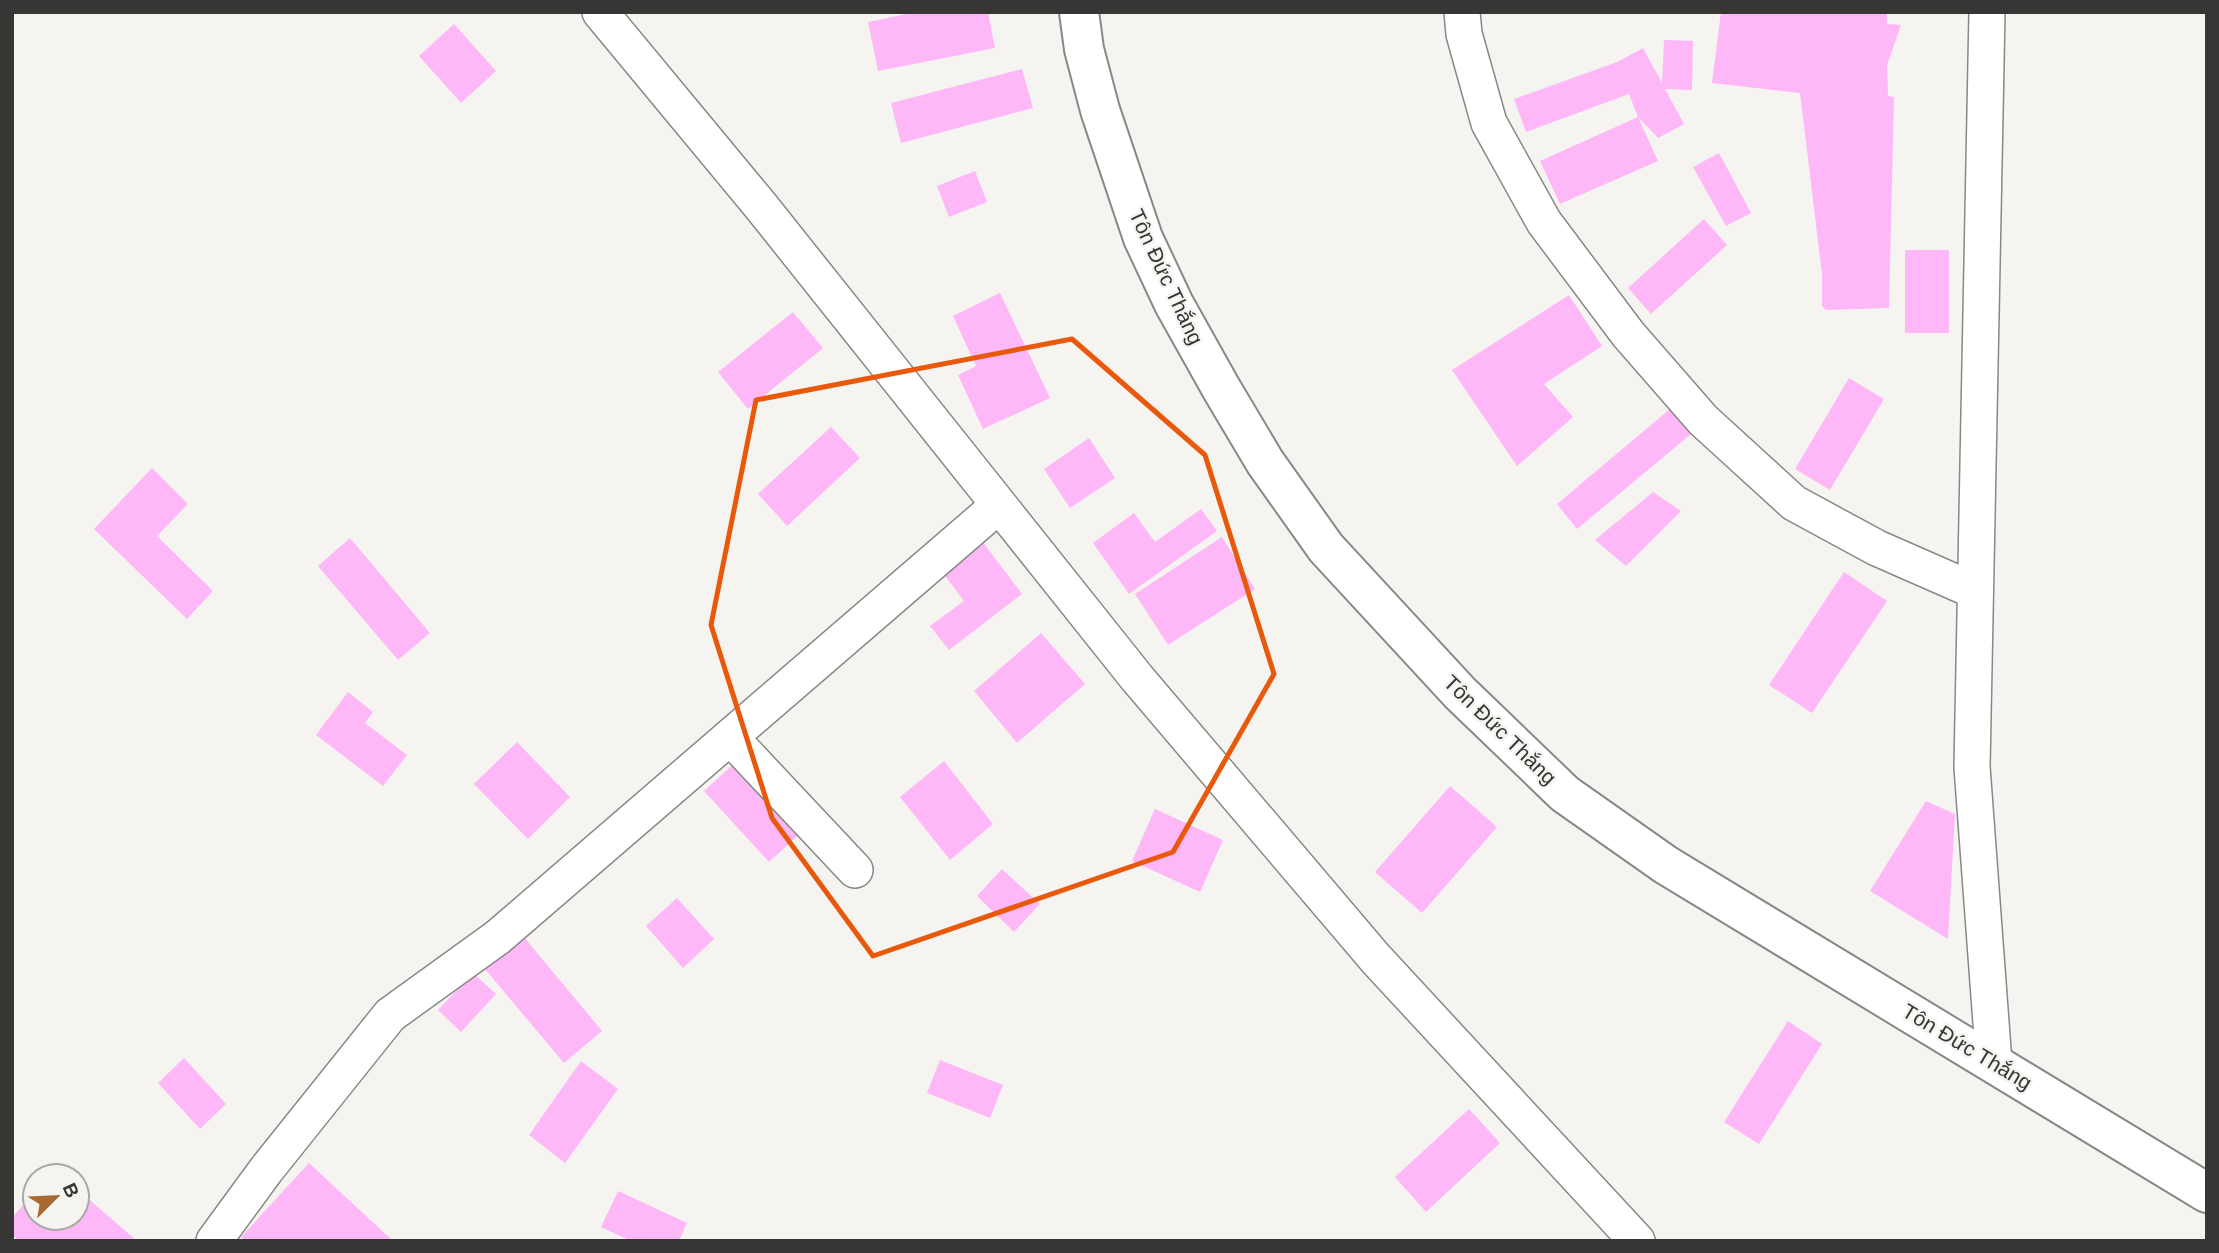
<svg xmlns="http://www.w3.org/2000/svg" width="2219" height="1253" viewBox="0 0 2219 1253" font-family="Helvetica,sans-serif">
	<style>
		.building { fill: #feb8f7 }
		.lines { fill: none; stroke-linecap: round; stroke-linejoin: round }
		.minor-casing { stroke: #8a8886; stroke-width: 38 }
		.tertiary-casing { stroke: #8a8886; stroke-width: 42 }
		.minor { stroke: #fff; stroke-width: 35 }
		.tertiary { stroke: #fff; stroke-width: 38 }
		.marked { fill: none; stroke: #e8590c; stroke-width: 5; stroke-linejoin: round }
		.labels { text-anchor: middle; stroke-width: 5; stroke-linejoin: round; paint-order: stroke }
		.street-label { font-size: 21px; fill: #373635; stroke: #f6f4f1 }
	</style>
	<rect width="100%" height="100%" fill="#f6f4f1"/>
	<path class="building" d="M916,12H988L995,48L878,71L868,22Z
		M1721,12H1887V24L1901,25L1887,65L1888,96L1894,97L1889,308L1826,310L1822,306V274L1800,93L1712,83Z
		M454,24L496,71L461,103L419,56Z
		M1664,40L1693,41L1692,90L1665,89L1684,124L1658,138L1638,117L1629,94L1526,132L1514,99L1617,62L1643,48L1662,83Z
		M1022,69L1033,108L901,143L891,103Z
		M1638,117L1658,161L1560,204L1540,161Z
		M1719,153L1751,213L1726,226L1693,167Z
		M975,171L987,202L949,217L937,186Z
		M1704,219L1727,245L1651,314L1628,288Z
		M1905,250H1949V333H1905Z
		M1000,293L1050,398L983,429L958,375L976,366L953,316Z
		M1569,295L1602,346L1544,384L1573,417L1517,466L1452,370Z
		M793,312L823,348L748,409L718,372Z
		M1849,378L1884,399L1830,490L1795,469Z
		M1670,409L1691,434L1577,529L1557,504Z
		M831,427L860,458L787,526L758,494Z
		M1089,438L1115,478L1070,508L1044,469Z
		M152,468L188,504L157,536L213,591L187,619L94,529Z
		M1653,492L1681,511L1626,566L1595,540Z
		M1201,509L1217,531L1129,594L1093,543L1134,513L1155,542Z
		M1222,537L1255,589L1168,645L1135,594Z
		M350,538L430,633L398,660L318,566Z
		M982,541L1022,594L949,650L930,626L964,601L942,572Z
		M1844,572L1887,601L1812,713L1769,685Z
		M1041,633L1085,684L1017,743L974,691Z
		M348,692L373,712L365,723L407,755L383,786L316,735Z
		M517,742L570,797L528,839L474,784Z
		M740,758L805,829L769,862L704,791Z
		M944,761L993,824L950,860L900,797Z
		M1450,786L1497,827L1422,913L1375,872Z
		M1926,801L1955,814L1948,939L1870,891Z
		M1155,809L1223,840L1200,892L1132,861Z
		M1002,869L1040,904L1014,932L977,896Z
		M677,898L714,939L683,968L646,926Z
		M518,930L602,1031L564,1063L479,962Z
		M473,973L496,994L461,1032L438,1010Z
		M1788,1021L1822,1044L1759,1144L1724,1122Z
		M184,1058L226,1104L200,1129L158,1083Z
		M940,1060L1003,1085L990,1118L927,1093Z
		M581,1061L618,1089L565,1163L529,1135Z
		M1469,1109L1500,1143L1426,1212L1395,1177Z
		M309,1163L393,1241H245L241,1237Z
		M77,1189L137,1241H19L12,1235V1218L35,1191V1218H77Z
		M618,1191L687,1223L679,1241H631L601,1227Z"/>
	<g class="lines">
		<g class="minor-casing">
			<path id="minor" d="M600,12L760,205L1137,678L1376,959L1637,1241
				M1462,12L1464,34L1489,123L1544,222L1628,334L1703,420L1794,503L1877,548L1975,591
				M1987,12L1972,767L1994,1063
				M730,737L855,870
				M214,1241L266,1170L390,1015L498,937L999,505"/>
		</g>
		<g class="tertiary-casing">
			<path id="tertiary" d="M1079,12L1084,49L1100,110L1143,238L1174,304L1221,388L1265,462L1326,548L1460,693L1565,794L1666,865L2207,1193"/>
		</g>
		<use href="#minor" class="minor"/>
		<use href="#tertiary" class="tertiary"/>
	</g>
	<path class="marked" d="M1072,339L1205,455L1274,674L1173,852L873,956L772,818L711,625L756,400Z"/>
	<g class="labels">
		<g class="street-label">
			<text transform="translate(1166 277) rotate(65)" y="7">Tôn Đức Thắng</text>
			<text transform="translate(1500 730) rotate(44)" y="7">Tôn Đức Thắng</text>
			<text transform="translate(1967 1047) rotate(31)" y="7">Tôn Đức Thắng</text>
		</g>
	</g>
	<rect width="2219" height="1253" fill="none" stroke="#373635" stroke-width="28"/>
	<g transform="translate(56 1197) rotate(66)"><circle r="33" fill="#f6f4f1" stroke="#aaa8a6" stroke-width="2"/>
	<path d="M0-5L12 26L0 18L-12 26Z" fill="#a96a31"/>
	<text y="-10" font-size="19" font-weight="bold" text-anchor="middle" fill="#373635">B</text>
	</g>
</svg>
